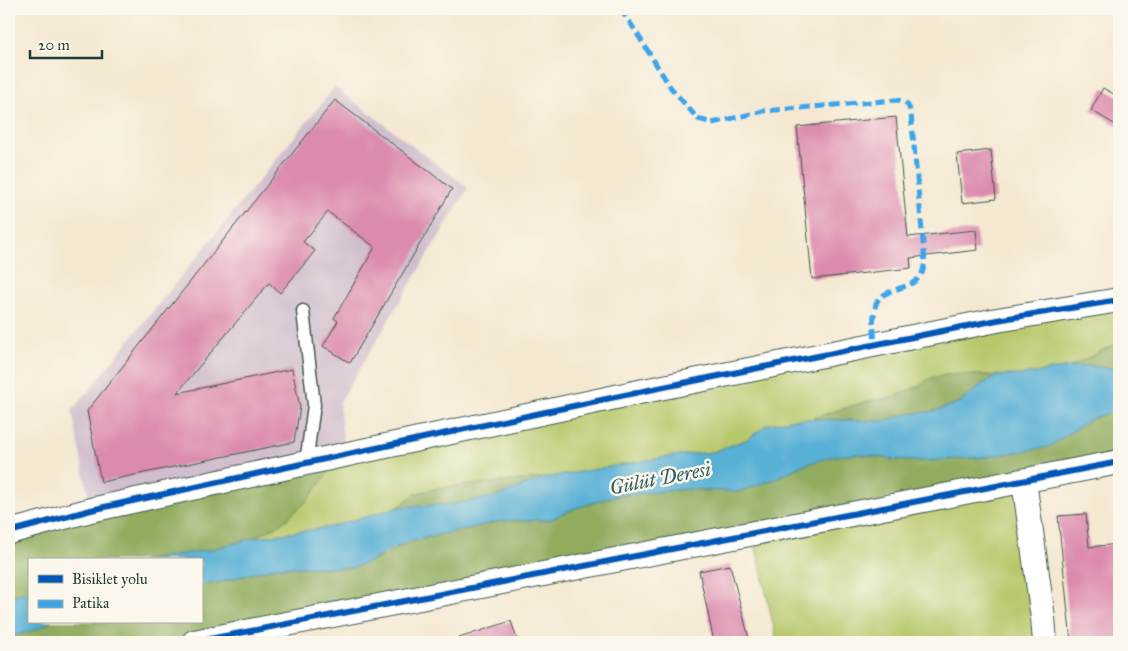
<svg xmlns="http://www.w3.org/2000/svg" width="1128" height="651" viewBox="0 0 1128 651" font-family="'IM FELL Great Primer',serif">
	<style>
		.industrial { fill: #d0bdcd }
		.green { fill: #b7c86b; stroke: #6b8250 }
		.forest { fill: #91ac5f; stroke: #58744a }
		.water { fill: #58b0d5; stroke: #3c7684 }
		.building { fill: #dc8aae }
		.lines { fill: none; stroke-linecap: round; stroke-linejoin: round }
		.lane-casing { stroke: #3f574c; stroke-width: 15 }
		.street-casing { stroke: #3f574c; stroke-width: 26 }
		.lane { stroke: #fff; stroke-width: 12 }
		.street { stroke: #fff; stroke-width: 24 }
		.quiet { stroke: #3da4eb; stroke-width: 5; stroke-dasharray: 10 5; stroke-linecap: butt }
		.cycleway-casing { stroke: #fbf7ec; stroke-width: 9 }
		.cycleway { stroke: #0057b8; stroke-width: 6 }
		.labels { text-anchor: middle; stroke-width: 5; stroke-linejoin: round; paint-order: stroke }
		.water-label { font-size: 20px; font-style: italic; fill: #306064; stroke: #fbf7ec }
	</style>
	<rect width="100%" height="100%" fill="#fbf7ec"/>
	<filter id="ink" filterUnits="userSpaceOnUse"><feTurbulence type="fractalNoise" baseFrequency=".02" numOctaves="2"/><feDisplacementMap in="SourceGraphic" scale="10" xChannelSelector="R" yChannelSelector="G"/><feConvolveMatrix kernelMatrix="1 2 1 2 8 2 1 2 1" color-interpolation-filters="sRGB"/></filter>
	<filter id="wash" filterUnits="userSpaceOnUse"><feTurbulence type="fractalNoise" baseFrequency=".0096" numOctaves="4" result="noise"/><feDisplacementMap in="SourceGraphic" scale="20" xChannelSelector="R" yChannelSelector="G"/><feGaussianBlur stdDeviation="1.12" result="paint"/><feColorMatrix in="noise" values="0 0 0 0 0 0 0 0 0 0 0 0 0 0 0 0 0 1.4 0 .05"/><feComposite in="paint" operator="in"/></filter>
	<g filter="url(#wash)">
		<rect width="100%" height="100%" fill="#f4e8d1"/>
		<path class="industrial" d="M335,87L468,188L339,403L345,454L91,510L72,411Z"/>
		<path class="green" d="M1119,300V342L1070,367L1023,375H942L931,378L919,386L891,398L868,401L810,419H794L766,425L748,439L713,452L672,456L544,478L438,488L415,494L399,507L330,527L253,538L281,524L323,480L338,456Z
			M1024,481L1045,642H777L753,534Z"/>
		<path class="forest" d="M1119,342V368L1114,369L1091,366L1070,367Z
			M953,374L998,376L982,384L961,402L935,411L907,414L883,421L810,419L868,401L891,398L919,386L931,378Z
			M1119,409V462L194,642H9V637L29,632L52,622H201V585L217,583L277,567L329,568L374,560L408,542L502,521L549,520L573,509L614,496L687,489L709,491L775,479L800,466L834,456L859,454L905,461H929L987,457L1075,429L1089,420Z
			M338,456L323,480L306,502L281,524L253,538L209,550L146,560H29V591L9,597V532Z
			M544,478L495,497L455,504L399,507L415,494L438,488Z"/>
		<path class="water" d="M1091,366L1114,369L1119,368V409L1089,420L1049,447L987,457L929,461H905L859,454L834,456L800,466L775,479L738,492L687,489L614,496L573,509L549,520L502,521L408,542L387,551L374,560L352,568L277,567L217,583L201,585V560H146L209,550L253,538L330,527L399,507L455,504L495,497L544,478L672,456L713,452L748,439L766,425L794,419H810L883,421L907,414L935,411L961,402L982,384L998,376L1023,375L1070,367Z
			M29,591V622H52L29,632L9,637V597Z"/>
		<g id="blocks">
			<path class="building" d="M1103,88L1119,97V127L1091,110Z
				M335,100L452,189L350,363L323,346L338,321L334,318L375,247L328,212L303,242L315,251L280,293L269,283L177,393L292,369L300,407L294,442L101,482L87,411Z
				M896,117L908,237L976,230L978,250L910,258L911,268L812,279L797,127Z
				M991,150L996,199L962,203L957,154Z
				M1086,514L1089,547L1119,544V642H1071L1058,516Z
				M730,565L750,642H714L699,571Z
				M511,621L518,642H459V638Z"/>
		</g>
	</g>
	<g filter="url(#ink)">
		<use href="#blocks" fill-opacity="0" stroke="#3f574c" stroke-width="1"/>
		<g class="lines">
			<g class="lane-casing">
				<path id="lane" d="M303,311L314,405L306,463"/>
			</g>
			<g class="street-casing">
				<path id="street" d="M1024,481L1043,618L1045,642
					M9,532L91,510L306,463L639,392L997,320L1119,300
					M194,642L1119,462"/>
			</g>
			<use href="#lane" class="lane"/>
			<use href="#street" class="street"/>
			<path class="quiet" d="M620,9L631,24L671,88L698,119L712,123L764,111L895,100C905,100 909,104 911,114L925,263C924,266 923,272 921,275C912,291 883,286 876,304C872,317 874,331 875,344
				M9,513L14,531"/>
			<g class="cycleway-casing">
				<path id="cycleway" d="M9,532L91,510L306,463L639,392L997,320L1119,300
					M194,642L1119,462"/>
			</g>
			<use href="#cycleway" class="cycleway"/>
		</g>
	</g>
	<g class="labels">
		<g class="water-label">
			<text transform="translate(660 478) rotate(-11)" y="7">Gülüt Deresi</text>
		</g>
	</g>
	<rect width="1128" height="651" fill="none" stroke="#fbf7ec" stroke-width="30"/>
	<rect x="28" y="558" width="175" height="65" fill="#fbf7ec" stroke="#a3ada2"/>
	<rect x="38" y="575" width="25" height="8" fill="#0057b8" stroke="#a3ada2"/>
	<text x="72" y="584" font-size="15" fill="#1f3d34">Bisiklet yolu</text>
	<rect x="38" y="600" width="25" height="8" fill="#3da4eb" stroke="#a3ada2"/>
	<text x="72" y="608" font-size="15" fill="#1f3d34">Patika</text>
	<path d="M30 50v8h72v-8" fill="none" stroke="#1f3d34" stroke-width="2.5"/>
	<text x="38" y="50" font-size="15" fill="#1f3d34" stroke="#fbf7ec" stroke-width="4" paint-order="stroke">20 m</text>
</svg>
